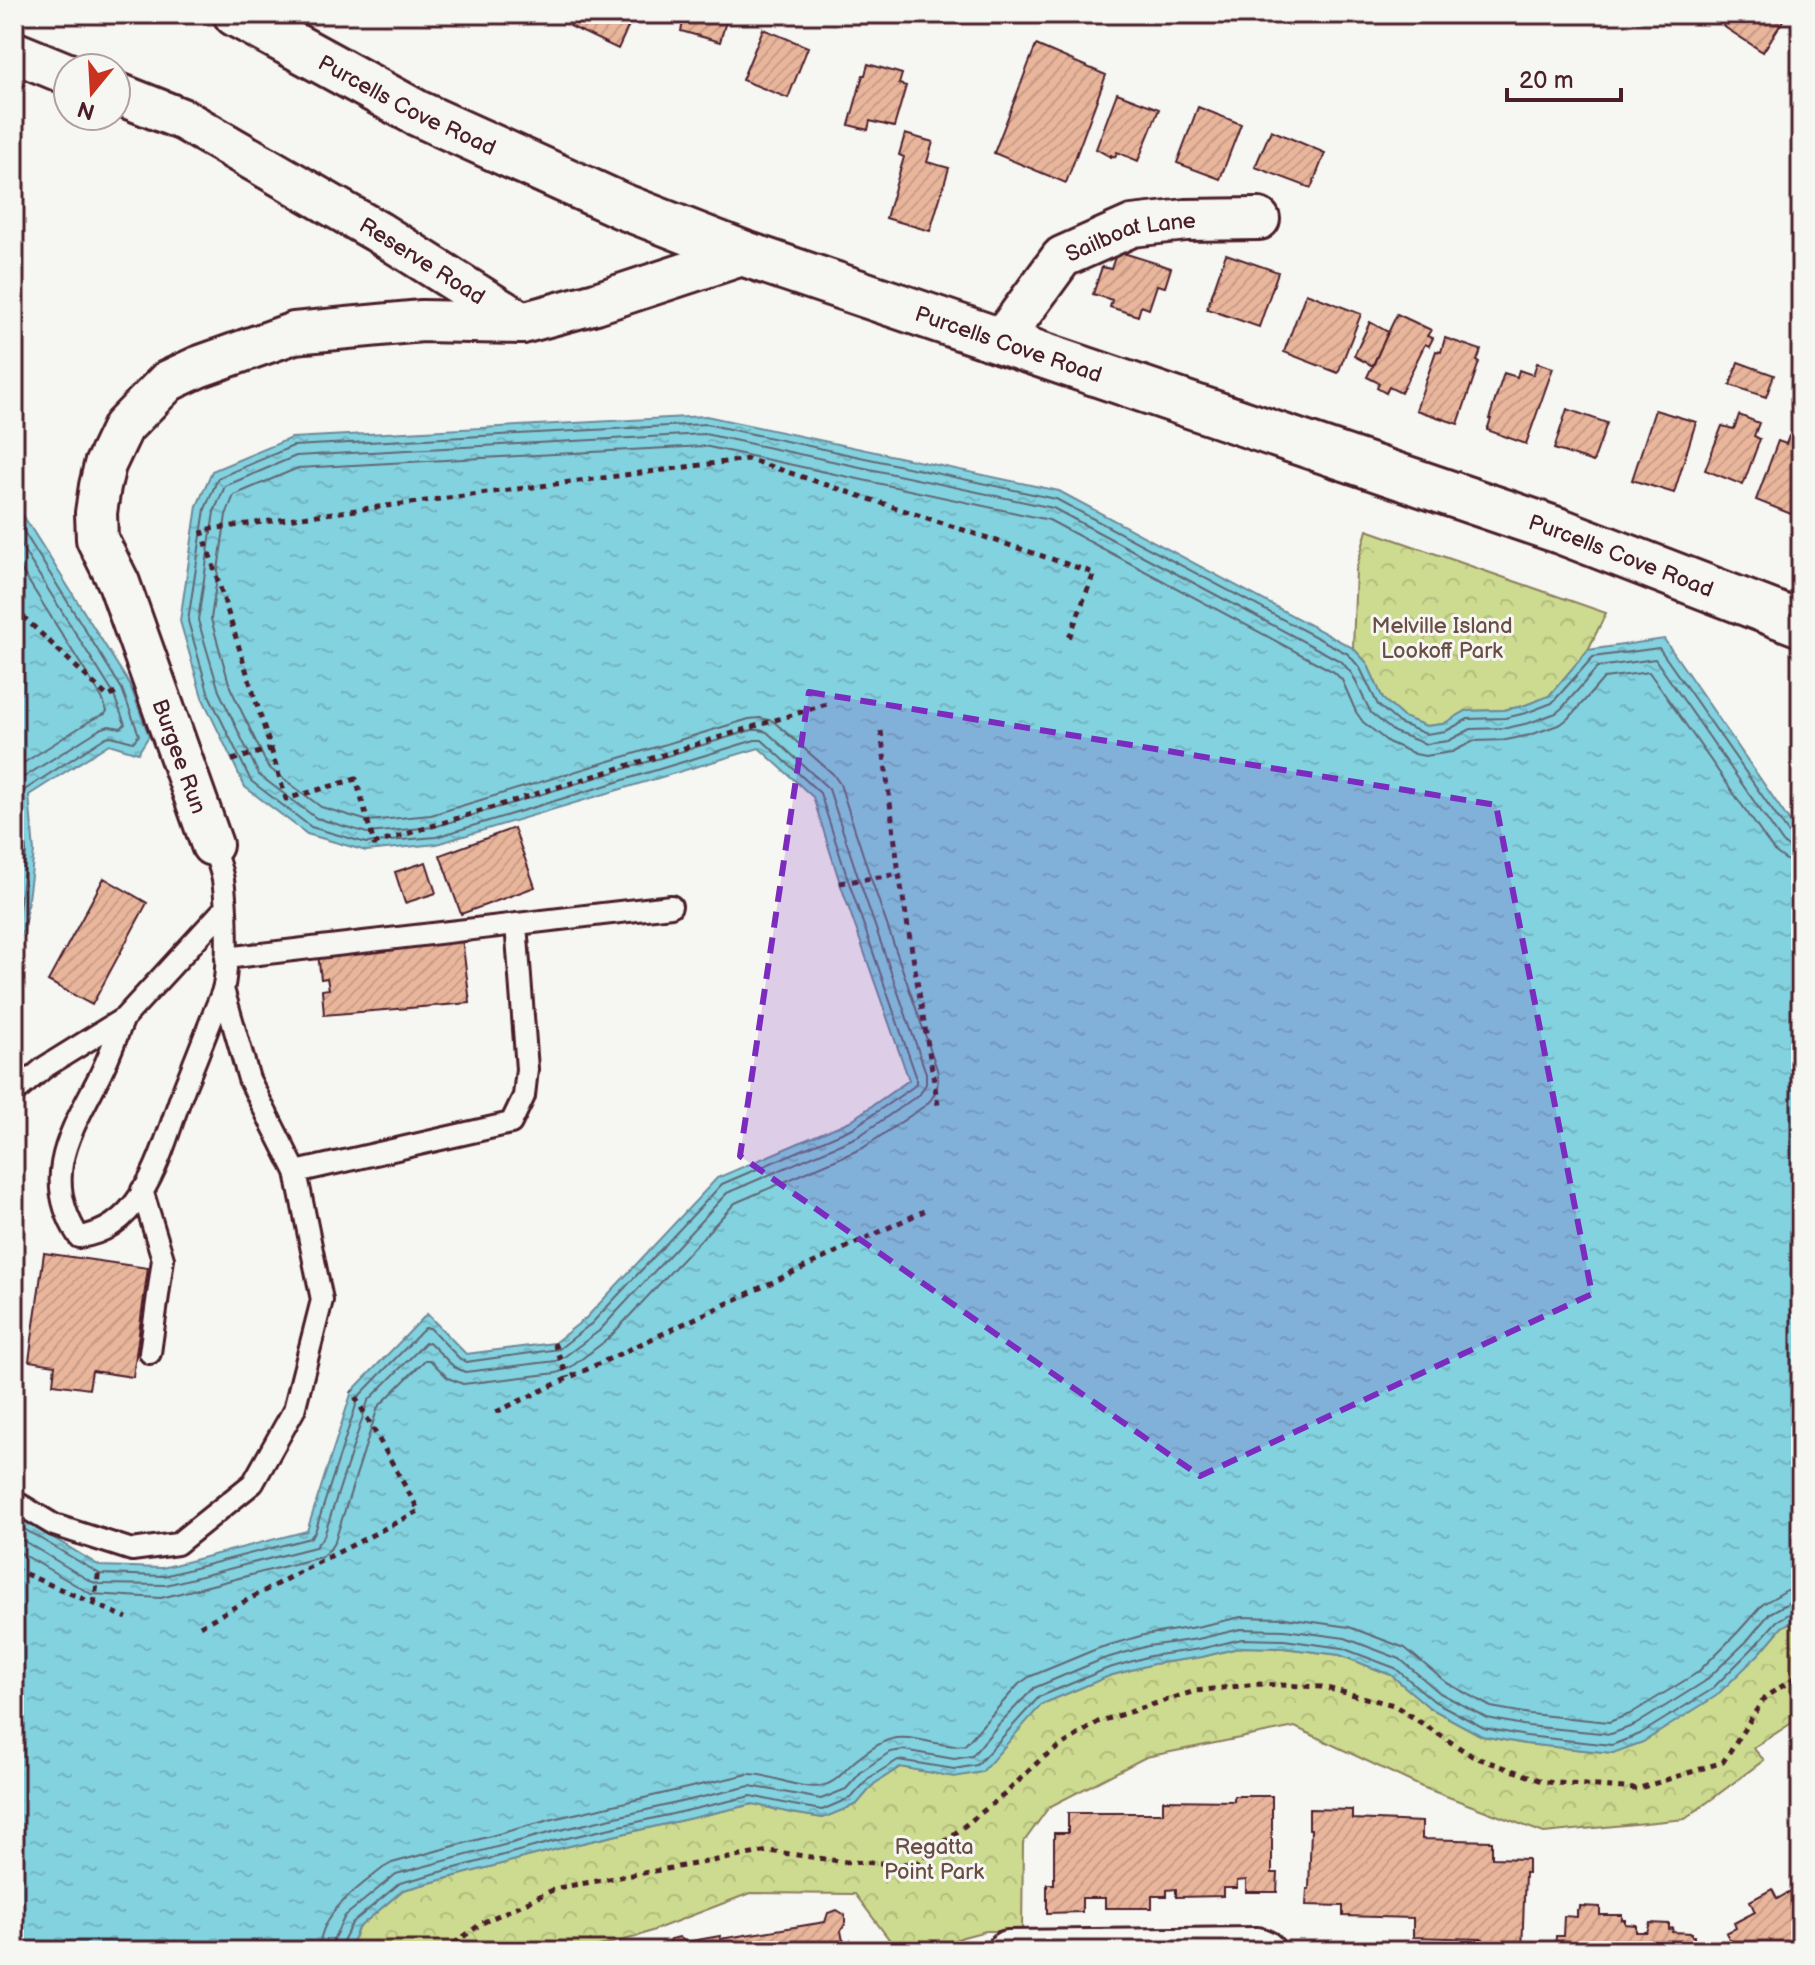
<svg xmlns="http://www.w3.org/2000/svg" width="1815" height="1965" viewBox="0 0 1815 1965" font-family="'Balsamiq Sans',sans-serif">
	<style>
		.park { fill: url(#park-crowns); stroke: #8b7d5d; stroke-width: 2 }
		.water { fill: url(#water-ripples); stroke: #6c8a98; stroke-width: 2 }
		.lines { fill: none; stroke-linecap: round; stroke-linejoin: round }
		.shore { stroke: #616773; stroke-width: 2 }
		.building { fill: url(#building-hatch); stroke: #4a1f2b; stroke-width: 2 }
		.lane-casing { stroke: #4a1f2b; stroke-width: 26 }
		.street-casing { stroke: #4a1f2b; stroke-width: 46 }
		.secondary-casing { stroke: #4a1f2b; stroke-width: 50 }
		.path { stroke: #4a1f2b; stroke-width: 5; stroke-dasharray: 6 6; stroke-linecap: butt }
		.lane { stroke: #f6f6f2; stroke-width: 20 }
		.street { stroke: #f6f6f2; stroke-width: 40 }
		.secondary { stroke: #f6f6f2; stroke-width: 44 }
		.marked { fill: #7b2cbf; fill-opacity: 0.2; stroke: #7b2cbf; stroke-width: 6; stroke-dasharray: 16 10; stroke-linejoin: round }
		.labels { text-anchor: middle; stroke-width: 6; stroke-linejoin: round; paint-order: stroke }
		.street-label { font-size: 22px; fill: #4a1f2b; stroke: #f6f6f2 }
		.park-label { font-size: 22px; fill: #6a4e44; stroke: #f6f6f2 }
	</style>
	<defs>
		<pattern id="park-crowns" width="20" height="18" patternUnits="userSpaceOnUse" patternTransform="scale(2)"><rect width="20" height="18" fill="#ccdb8f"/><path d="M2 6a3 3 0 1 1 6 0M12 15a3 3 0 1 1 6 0" fill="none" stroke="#b1bc7c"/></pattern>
		<pattern id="water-ripples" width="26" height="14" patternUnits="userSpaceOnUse" patternTransform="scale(2)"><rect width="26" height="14" fill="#83d2e0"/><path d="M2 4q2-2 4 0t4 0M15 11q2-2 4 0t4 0" fill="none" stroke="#73b4c0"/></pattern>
		<pattern id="building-hatch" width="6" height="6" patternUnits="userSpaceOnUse" patternTransform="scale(2)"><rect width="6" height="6" fill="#e9b69c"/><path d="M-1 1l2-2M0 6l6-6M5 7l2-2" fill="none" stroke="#c99c87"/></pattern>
	</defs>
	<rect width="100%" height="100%" fill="#f6f6f2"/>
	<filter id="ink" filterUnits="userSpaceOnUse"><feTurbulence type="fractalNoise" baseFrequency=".0125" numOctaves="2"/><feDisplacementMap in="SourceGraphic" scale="16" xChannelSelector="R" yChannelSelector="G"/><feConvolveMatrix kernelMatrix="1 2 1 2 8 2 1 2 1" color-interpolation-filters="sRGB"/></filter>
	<g filter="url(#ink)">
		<path class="park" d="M1367,530L1606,613L1588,650L1549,696L1523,706L1504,710L1466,711L1443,724L1426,726L1403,717L1383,699L1367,663L1353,648L1356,570Z
			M1801,1616V1717L1753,1748L1764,1760L1685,1819L1544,1833L1422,1787L1295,1727L1146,1757L1049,1807L1023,1843L1022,1931H986L963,1937L929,1951H898L855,1894L750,1893L636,1937L579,1951H348L358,1928L403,1890L565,1847L753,1804L791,1813L823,1818L857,1804L874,1784L900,1767L921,1771L1012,1736L1042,1704L1109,1676L1153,1664L1202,1657L1242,1647L1283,1648L1340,1655L1391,1675L1430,1708L1482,1736L1525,1744L1613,1753L1759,1654L1782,1627Z"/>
		<path class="water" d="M706,416L1059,491L1353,648L1367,663L1383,699L1403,717L1426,726L1443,724L1466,711L1504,710L1523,706L1549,696L1588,650L1664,639L1801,838V1616L1782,1627L1759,1654L1716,1696L1643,1742L1613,1753L1525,1744L1482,1736L1430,1708L1391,1675L1340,1655L1283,1648L1242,1647L1202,1657L1153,1664L1109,1676L1042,1704L982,1772L954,1777L900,1767L874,1784L857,1804L823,1818L791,1813L753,1804L565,1847L403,1890L358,1928L348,1951H14V1514L100,1566L162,1568L307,1531L352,1391L427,1314L466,1354L554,1343L586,1318L717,1178L850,1121L909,1080L840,883L813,797L759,748L437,844L366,851L307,834L245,787L202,697L180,621L197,506L212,471L291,438Z
			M14,501L130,685L149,736L138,753L109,744L29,795L34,852L24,930L14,944Z"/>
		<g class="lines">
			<path class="shore" d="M14,516L122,689L139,735L133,742L111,736L106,737L23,791L21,797L26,852L17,926L14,930
				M14,535L113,693L125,724L121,728L109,726L100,729L21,779L14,786
				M14,558L102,698L107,711L105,714L93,719L14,769
				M14,1523L100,1574L164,1576L310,1538L315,1532L359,1396L425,1328H430L460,1359L466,1362L559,1349L592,1323L722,1184L853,1128L913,1087L916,1083V1076L848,880L820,793L762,740H755L436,837L366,843L311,827L251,781L209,695L188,621L205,509L218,478L293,446L706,424L1056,499L1348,654L1360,668L1378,705L1399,723L1426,734L1446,731L1468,719L1505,718L1526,713L1552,703L1593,657L1659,648L1791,837L1796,841H1801
				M14,1535L90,1581L99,1584L166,1585L315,1547L324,1536L368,1401L425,1343L429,1342L454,1367L465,1372L556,1361L564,1357L599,1331L727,1193L859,1136L920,1094L926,1084V1073L858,877L829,789L767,732L759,730H752L434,827L367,833L316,818L259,775L219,691L198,620L214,512L225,486L296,456L705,434L1053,508L1342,662L1352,674L1371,713L1394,732L1426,744L1448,741L1471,729L1507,728L1529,723L1556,713L1562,708L1598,667L1655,659L1783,843L1791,849L1801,851
				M14,1549L91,1594L161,1598L321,1557L330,1549L335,1541L378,1407L425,1360H430L448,1378L463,1384L557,1373L571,1367L608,1339L735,1203L863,1148L926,1105C937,1095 940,1083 937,1069L869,873L840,784L833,774L773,721L760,718L749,719L431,815L368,821L321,807L268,767L230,687L211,619L226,515L234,495L298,468L704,446L1049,520L1334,672L1342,680L1356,712L1363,722L1388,742L1415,754L1425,756L1452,752L1474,741L1506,740L1530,735L1561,724L1571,716L1604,678L1649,672L1774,851L1786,860L1801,863
				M319,1951C320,1912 356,1890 383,1868L392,1863L557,1818L748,1774C770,1773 801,1791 821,1786C837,1783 843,1771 855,1761C865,1753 879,1742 892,1739C912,1733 941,1749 965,1745L1019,1684L1029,1677L1099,1648L1144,1635L1196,1627L1241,1617L1285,1618L1349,1627L1405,1648L1447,1683L1491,1707L1530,1714L1609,1722L1630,1714L1697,1673L1737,1633L1763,1604L1787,1590L1801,1587
				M331,1951L332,1942L345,1916L396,1874L560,1830L750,1786L821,1799L846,1789L862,1771L890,1752L903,1750L954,1759L972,1756L999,1724L1034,1688L1103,1659L1148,1646L1198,1639L1241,1629L1285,1630L1345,1638L1400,1659L1440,1693L1487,1718L1528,1726L1611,1734L1635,1725L1704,1682L1746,1642L1770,1613L1792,1601L1801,1599
				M341,1951V1945L352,1923L400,1883L563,1839L751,1796L793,1805L822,1810L852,1797L869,1778L898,1760L954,1769L977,1765L1039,1697L1106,1669L1150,1656L1200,1649L1242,1639L1284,1640L1342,1648L1395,1668L1434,1701L1484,1728L1526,1736L1612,1745L1640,1734L1711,1690L1753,1648L1777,1621L1794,1611L1801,1610"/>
		</g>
		<path class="building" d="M576,14H634L618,49L570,26Z
			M685,14H728L720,42L681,31Z
			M1731,14H1787L1763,52L1723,26Z
			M763,29L808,47L788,98L742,80Z
			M1036,45L1106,75L1066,183L994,153Z
			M868,64L902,74L899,84L906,86L894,127L870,121L868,130L849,125L863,75H865Z
			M1117,93L1159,109L1138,161L1117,152L1115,157L1111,155V157L1096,149Z
			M1198,107L1241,124L1220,179L1177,163Z
			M1271,130L1325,153L1311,188L1255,167Z
			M905,134L933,142L927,162L949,168L930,231L886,218L904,157L899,155Z
			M1117,251L1171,268L1165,287L1157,285L1149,309L1141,306L1138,316L1110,307L1112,300L1093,294L1102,267L1111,269Z
			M1226,254L1278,272L1259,327L1207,309Z
			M1306,293L1361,314L1338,373L1284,352Z
			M1397,314L1431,330L1427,336L1433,338L1429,346L1425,344L1401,393L1389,387L1386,393L1377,388L1379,383L1367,377Z
			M1370,322L1388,332L1373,366L1354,356Z
			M1445,338L1481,350L1477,361L1479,362L1458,424L1416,410L1436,351L1441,352Z
			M1738,362L1774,375L1766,397L1730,385Z
			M1537,363L1553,368L1526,444L1487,430L1491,419H1489L1504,373L1517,377L1519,370L1533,375Z
			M1567,409L1607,423L1593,462L1554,449Z
			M1655,410L1696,422L1674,493L1632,480Z
			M1739,415L1759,423L1754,436L1760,439L1743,485L1705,470L1722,426L1734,429Z
			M1789,436L1799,440L1797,445L1801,446V518L1756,500L1778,441L1786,444Z
			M514,828L535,887L461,914L440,855Z
			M426,862L436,893L405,903L395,872Z
			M104,878L147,903L92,1005L48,981Z
			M462,938L470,1003L324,1015L322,990L329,989L327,978L321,979L318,954Z
			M44,1253L148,1268L133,1377L92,1371L89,1389L53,1384L55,1365L29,1361Z
			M1234,1796H1272V1873H1278L1277,1892H1246V1880L1237,1881V1888H1223V1896L1176,1897V1889L1167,1890V1896H1152V1908H1105V1898H1082V1912L1047,1913V1884H1054V1833H1068V1813H1163V1800L1234,1801Z
			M1309,1809L1352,1810V1819L1422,1822V1839L1492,1841V1858L1528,1859V1873H1525L1522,1951H1483V1939L1413,1937V1918L1343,1916V1906L1306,1905L1307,1889H1309L1311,1829H1309Z
			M1801,1872V1951H1736L1726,1933L1736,1928L1734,1923L1755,1912L1750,1901L1772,1889L1777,1899L1796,1888L1791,1878Z
			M1580,1906L1600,1907V1915H1622V1920H1625V1924L1636,1925V1932H1647L1650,1923L1669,1924V1929L1673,1928L1672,1932L1692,1933V1936H1694V1942L1707,1943L1706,1951H1555L1556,1936H1563L1564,1916L1577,1917V1910L1580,1909Z
			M837,1910L845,1915V1924L841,1931L845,1951H668L667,1946L671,1939L679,1937L686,1942L720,1936V1939L825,1922L828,1913Z"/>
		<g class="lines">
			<g class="lane-casing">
				<path id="lane" d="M226,958L671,906
					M124,1018C115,1039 108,1061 97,1081C69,1135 41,1179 79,1237C148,1229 164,1139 185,1086C194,1064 203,1041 212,1018C215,1009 220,999 223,990C229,966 227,905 223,880C221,868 216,857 212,845
					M14,1093L45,1067L124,1018L225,908
					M296,1172L511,1123L524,1096L527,1069L516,924
					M142,1190L163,1259L150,1353
					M14,1501L54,1525L132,1550L177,1544L253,1483L294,1410L322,1300L296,1172L249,1079L223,989"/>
			</g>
			<g class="street-casing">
				<g id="street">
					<path d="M14,52L68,74"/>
					<path id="s1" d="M116,93L184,120L378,232L522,323"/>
					<path id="s2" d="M1000,342L1062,257L1132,226L1186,220L1259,219"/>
					<path d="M212,845L119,583L97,539L96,513L100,486L105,465L123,427L168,381L198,367L294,333L422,321L522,323L596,303L745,254"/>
					<path d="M1008,1951L1257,1948L1264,1951"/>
				</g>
			</g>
			<g class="secondary-casing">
				<g id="secondary">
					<path id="s3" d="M236,14L417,113L622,206L745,254L1560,531L1801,624"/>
				</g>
			</g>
			<path class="path" d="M14,608L108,697L118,692
				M881,731L899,874L938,1105
				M271,749L286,799L356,779L374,844L827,704
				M232,760L271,749L202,530L748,459L1094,573L1069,638
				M840,883L899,874
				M14,925L24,930
				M554,1343L568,1378
				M496,1412L924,1211
				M14,1569L127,1618
				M94,1604L99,1570
				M200,1626L288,1578L419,1511L352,1391
				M444,1951L482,1923L557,1888L769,1851L846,1862L916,1864L1005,1794L1042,1758L1098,1722L1195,1691L1258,1684L1322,1687L1394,1705L1472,1756L1545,1782L1637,1789L1723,1762L1765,1697L1801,1674"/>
			<use href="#lane" class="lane"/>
			<use href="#street" class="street"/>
			<use href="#secondary" class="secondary"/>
		</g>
	</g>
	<path class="marked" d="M809,692L1496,805L1592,1294L1200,1476L740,1156Z"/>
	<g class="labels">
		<g class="street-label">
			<text dy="8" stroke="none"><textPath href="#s3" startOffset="194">Purcells Cove Road</textPath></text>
			<text dy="8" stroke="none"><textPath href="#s2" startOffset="178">Sailboat Lane</textPath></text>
			<text dy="8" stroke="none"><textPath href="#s1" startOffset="350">Reserve Road</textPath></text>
			<text dy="8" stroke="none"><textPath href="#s3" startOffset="842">Purcells Cove Road</textPath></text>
			<text dy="8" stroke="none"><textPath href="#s3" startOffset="1490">Purcells Cove Road</textPath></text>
			<text transform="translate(180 756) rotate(70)" y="8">Burgee Run</text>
		</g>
		<g class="park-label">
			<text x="1442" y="633">Melville Island<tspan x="1442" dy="25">Lookoff Park</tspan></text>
			<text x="934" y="1854">Regatta<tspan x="934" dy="25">Point Park</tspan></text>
		</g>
	</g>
	<rect width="1815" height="1965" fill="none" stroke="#f6f6f2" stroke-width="48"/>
	<rect x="24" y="24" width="1767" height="1917" fill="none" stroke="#4a1f2b" stroke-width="3" filter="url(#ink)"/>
	<g transform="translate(92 92) rotate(198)"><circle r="38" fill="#f6f6f2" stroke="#b1a0a2" stroke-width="2"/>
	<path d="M0-6L14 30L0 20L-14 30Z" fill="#c8321e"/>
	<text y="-12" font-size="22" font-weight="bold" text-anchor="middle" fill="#4a1f2b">N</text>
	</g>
	<path d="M1507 88v12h114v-12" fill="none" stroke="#4a1f2b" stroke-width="4"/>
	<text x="1519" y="88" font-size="24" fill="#4a1f2b" stroke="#f6f6f2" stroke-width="6" paint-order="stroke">20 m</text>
</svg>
